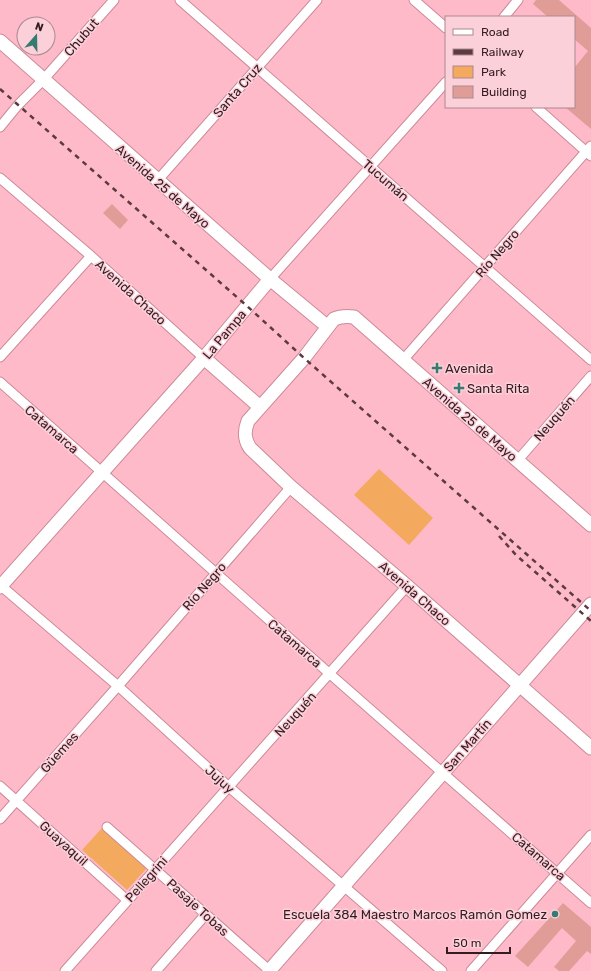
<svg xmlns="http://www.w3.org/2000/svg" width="591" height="971" viewBox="0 0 591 971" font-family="Rubik,sans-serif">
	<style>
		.green { fill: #f3a95e }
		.building { fill: #e09d97 }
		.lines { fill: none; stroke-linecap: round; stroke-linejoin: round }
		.street-casing { stroke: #cc8a99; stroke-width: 11 }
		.secondary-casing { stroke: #cc8a99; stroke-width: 15 }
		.street { stroke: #fff; stroke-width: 9 }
		.secondary { stroke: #fff; stroke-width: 13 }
		.rail { stroke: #5c3a42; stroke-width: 2.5; stroke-dasharray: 5 5; stroke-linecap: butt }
		.poi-dot { fill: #357b72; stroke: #fbd0d9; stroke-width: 1.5 }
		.labels { text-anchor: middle; stroke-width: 3; stroke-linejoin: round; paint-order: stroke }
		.street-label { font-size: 13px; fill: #341b21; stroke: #fbd0d9 }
		.poi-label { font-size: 13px; fill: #341b21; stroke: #fbd0d9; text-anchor: start }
	</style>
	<rect width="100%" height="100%" fill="#ffbac9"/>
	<path class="green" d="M379,469L433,518L409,545L354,495Z
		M102,828L147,868L127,890L82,850Z"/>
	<path class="building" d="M536,0H559L591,28V129L565,107H574V68L588,51L574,39V17H548L533,4Z
		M112,204L128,220L120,229L103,213Z
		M563,903L591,927V954L587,951L569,971H559L554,967L576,941L562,928L528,967L515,956Z"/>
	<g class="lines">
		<g class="street-casing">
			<path id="street" d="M180,0L591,360
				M414,0L446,28
				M504,17L518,0
				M536,107L591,156
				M0,127L18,105L43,80L114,0
				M0,178L91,256L204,358
				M157,181L317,0
				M270,279L446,82
				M0,357L91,256
				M403,360L591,146
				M0,382L330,674L591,903
				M518,460L591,376
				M0,585L118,686L229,787L442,971
				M0,786L127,900
				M0,819L118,686L291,487
				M107,827L270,971
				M65,971L407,586
				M156,971L206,914
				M471,971L591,835"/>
		</g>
		<g class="secondary-casing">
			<path id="secondary" d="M0,41L270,279L328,327
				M204,358L260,407
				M591,525L354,317C346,316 341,316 334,319L304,358L248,421C244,431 244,439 250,448L291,487L407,586L591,748
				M0,587L204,358L270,279
				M269,971L591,604"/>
		</g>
		<use href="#street" class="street"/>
		<use href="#secondary" class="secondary"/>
		<path class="rail" d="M0,89L247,306L304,358L591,611
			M499,536L516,555L591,621"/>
	</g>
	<g class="poi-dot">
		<path d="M435 362h4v4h4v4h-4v4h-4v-4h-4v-4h4z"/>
		<path d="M457 382h4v4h4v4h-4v4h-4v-4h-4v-4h4z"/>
		<circle cx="555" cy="914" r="4"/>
	</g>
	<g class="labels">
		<g class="street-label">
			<text transform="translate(81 37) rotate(-49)" y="5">Chubut</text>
			<text transform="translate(237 90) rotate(-49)" y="5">Santa Cruz</text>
			<text transform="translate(386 180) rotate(41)" y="5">Tucumán</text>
			<text transform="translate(163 186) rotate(41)" y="5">Avenida 25 de Mayo</text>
			<text transform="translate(497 253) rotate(-49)" y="5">Río Negro</text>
			<text transform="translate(131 292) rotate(42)" y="5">Avenida Chaco</text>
			<text transform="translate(224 334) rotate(-50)" y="5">La Pampa</text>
			<text transform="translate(554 418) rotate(-49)" y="5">Neuquén</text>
			<text transform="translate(470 419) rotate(41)" y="5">Avenida 25 de Mayo</text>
			<text transform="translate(52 429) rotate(41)" y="5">Catamarca</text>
			<text transform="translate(204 586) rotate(-49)" y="5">Río Negro</text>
			<text transform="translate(415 593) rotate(41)" y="5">Avenida Chaco</text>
			<text transform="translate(295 643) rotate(41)" y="5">Catamarca</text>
			<text transform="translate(295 714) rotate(-48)" y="5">Neuquén</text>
			<text transform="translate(467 745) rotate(-49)" y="5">San Martín</text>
			<text transform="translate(59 752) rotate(-48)" y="5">Güemes</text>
			<text transform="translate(220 779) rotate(42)" y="5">Jujuy</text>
			<text transform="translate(64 843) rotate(42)" y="5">Guayaquil</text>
			<text transform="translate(539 856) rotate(41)" y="5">Catamarca</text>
			<text transform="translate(146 879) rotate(-48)" y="5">Pellegrini</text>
			<text transform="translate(198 907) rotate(42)" y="5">Pasaje Tobas</text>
		</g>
		<g class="poi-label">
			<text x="445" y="373">Avenida</text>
			<text x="467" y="393">Santa Rita</text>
			<text x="547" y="919" text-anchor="end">Escuela 384 Maestro Marcos Ramón Gomez</text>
		</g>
	</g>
	<rect x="445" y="16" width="130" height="92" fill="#fbd0d9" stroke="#ab888f"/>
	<rect x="453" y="29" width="20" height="6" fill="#ffffff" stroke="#ab888f"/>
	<text x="481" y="36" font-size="12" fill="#341b21">Road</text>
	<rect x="453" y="49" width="20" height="6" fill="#5c3a42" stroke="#ab888f"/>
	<text x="481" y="56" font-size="12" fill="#341b21">Railway</text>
	<rect x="453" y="66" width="20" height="12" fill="#f3a95e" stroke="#ab888f"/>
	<text x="481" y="76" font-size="12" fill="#341b21">Park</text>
	<rect x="453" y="86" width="20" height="12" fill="#e09d97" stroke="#ab888f"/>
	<text x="481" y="96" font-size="12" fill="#341b21">Building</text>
	<g transform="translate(36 36) rotate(20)"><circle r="19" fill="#fbd0d9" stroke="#ab888f"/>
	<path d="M0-3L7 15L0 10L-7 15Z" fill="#357b72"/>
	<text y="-6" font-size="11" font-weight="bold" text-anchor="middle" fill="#341b21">N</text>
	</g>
	<path d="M447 947v6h63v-6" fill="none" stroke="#341b21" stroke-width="2"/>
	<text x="453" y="947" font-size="12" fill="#341b21" stroke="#fbd0d9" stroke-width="3" paint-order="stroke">50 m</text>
</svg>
